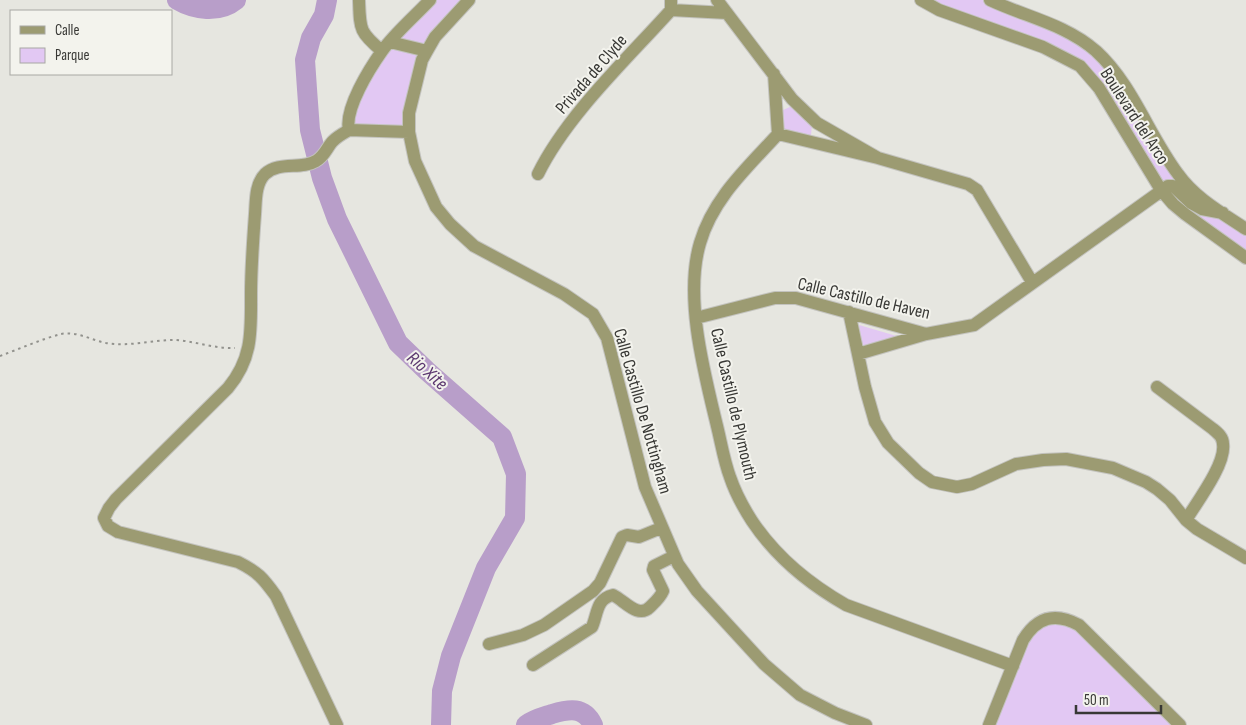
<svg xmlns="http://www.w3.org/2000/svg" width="1246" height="725" viewBox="0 0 1246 725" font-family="'Sofia Sans Condensed',sans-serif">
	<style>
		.green { fill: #e2c8f3 }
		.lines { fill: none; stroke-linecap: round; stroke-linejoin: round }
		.river { stroke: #b89ec9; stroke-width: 20 }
		.minor-casing { stroke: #c3c3be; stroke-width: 14 }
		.path { stroke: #92928d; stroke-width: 2; stroke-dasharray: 2.5 4; stroke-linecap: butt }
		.minor { stroke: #9c9b72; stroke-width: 12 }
		.labels { text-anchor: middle; stroke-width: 4; stroke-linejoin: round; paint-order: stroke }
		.street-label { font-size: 18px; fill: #383835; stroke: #f3f3ed }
		.water-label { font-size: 19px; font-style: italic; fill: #5d3971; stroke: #f3f3ed }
	</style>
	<rect width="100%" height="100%" fill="#e6e6e0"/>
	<path class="green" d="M430,0H469L427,51L409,132L349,130L369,72Z
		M921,0H990L1096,51L1179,176L1246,229V258L1185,214L1080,66Z
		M792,106L812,125L811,135L808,139L783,132L781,111Z
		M859,325L900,337L863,349Z
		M1067,618L1180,725H989L1029,630Z"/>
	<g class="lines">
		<path class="river" d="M177,0C194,10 219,14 236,0
			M327,0L324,15L311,38L305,60L307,89L310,130L322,178L337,219L398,343L427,371L502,437L516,474L515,518L486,568L451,656L442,691L441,725
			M526,725C534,719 543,717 552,714C569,709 584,706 593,725"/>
		<g class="minor-casing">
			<path id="minor" d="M359,0C360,29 359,32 382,51
				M469,0L435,37L427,51L422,60L409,113V132L415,161L436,207L450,224L474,246L564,294L593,314L607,338L645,487L678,564L697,591L764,664L800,695L835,713L866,725
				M717,0L792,99L817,123L878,158L968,184L977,190L1032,282
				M921,0L939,10L1043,47L1080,66L1099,88L1161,190L1173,204L1185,214L1246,258
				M990,0C1026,17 1065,24 1096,51C1133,85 1148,134 1178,174C1195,198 1222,213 1246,229
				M671,10L727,13
				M390,42L427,51
				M774,74L778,134
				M349,130C344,109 370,68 382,51C395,33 414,17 430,0
				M349,130L409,132
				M878,158L778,134C748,167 713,198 700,243C684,297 704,372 717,426C721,442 724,461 730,477C735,492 743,507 752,521C776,557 809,584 846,605L1013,666
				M538,174C567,115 627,59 671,10V0
				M849,312L865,387L875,422L888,443L919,473L932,482L957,487L972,484L1016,464L1043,460L1066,459L1113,468L1146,482L1157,489L1170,500L1186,520L1197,529L1246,558
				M696,318L775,298H796L926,334L974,325L1168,186H1173L1191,203L1202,209L1223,213
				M858,354L926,334
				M1157,387L1213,429C1218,433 1223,437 1223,444C1226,464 1197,502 1186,520
				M489,644L523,635L544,625L593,591L600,583L622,537L627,535L639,537L661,528
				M533,665L592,627C598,613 596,599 613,595C625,601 638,619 650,607C655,602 660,598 663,591L653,570L654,566L674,556
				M337,725L276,596C263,578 258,572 238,562L118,532L108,526L104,518L109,508L116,499L228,388C253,358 251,331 251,294C251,268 253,241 255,214C256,201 255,184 265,174C279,161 301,170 316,161C325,156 327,147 333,141C338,136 344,133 349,130
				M989,725L1023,640C1037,617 1055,612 1079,625L1180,725"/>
		</g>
		<path class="path" d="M0,356C19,349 42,339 61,334C77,331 91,340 106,343C128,347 152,340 175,340C195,341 215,349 235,348"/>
		<use href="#minor" class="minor"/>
	</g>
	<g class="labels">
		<g class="street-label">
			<text transform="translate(591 74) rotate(-49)" y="6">Privada de Clyde</text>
			<text transform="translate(1135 116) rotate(57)" y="6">Boulevard del Arco</text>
			<text transform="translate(864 298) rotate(13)" y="6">Calle Castillo de Haven</text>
			<text transform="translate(734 404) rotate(77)" y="6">Calle Castillo de Plymouth</text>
			<text transform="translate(643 411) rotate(74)" y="6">Calle Castillo De Nottingham</text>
		</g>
		<g class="water-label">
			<text transform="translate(428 370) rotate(42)" y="7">Rio Xite</text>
		</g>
	</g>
	<rect x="10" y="10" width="162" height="65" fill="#f3f3ed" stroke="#a8a8a3"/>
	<rect x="20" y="26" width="25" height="8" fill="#9c9b72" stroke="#a8a8a3"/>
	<text x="55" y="35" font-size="15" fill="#383835">Calle</text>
	<rect x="20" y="48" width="25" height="15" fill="#e2c8f3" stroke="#a8a8a3"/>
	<text x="55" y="60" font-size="15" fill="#383835">Parque</text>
	<path d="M1076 705v8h85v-8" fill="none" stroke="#383835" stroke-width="2.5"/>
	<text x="1084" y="705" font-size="15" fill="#383835" stroke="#f3f3ed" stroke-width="4" paint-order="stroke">50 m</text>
</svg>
